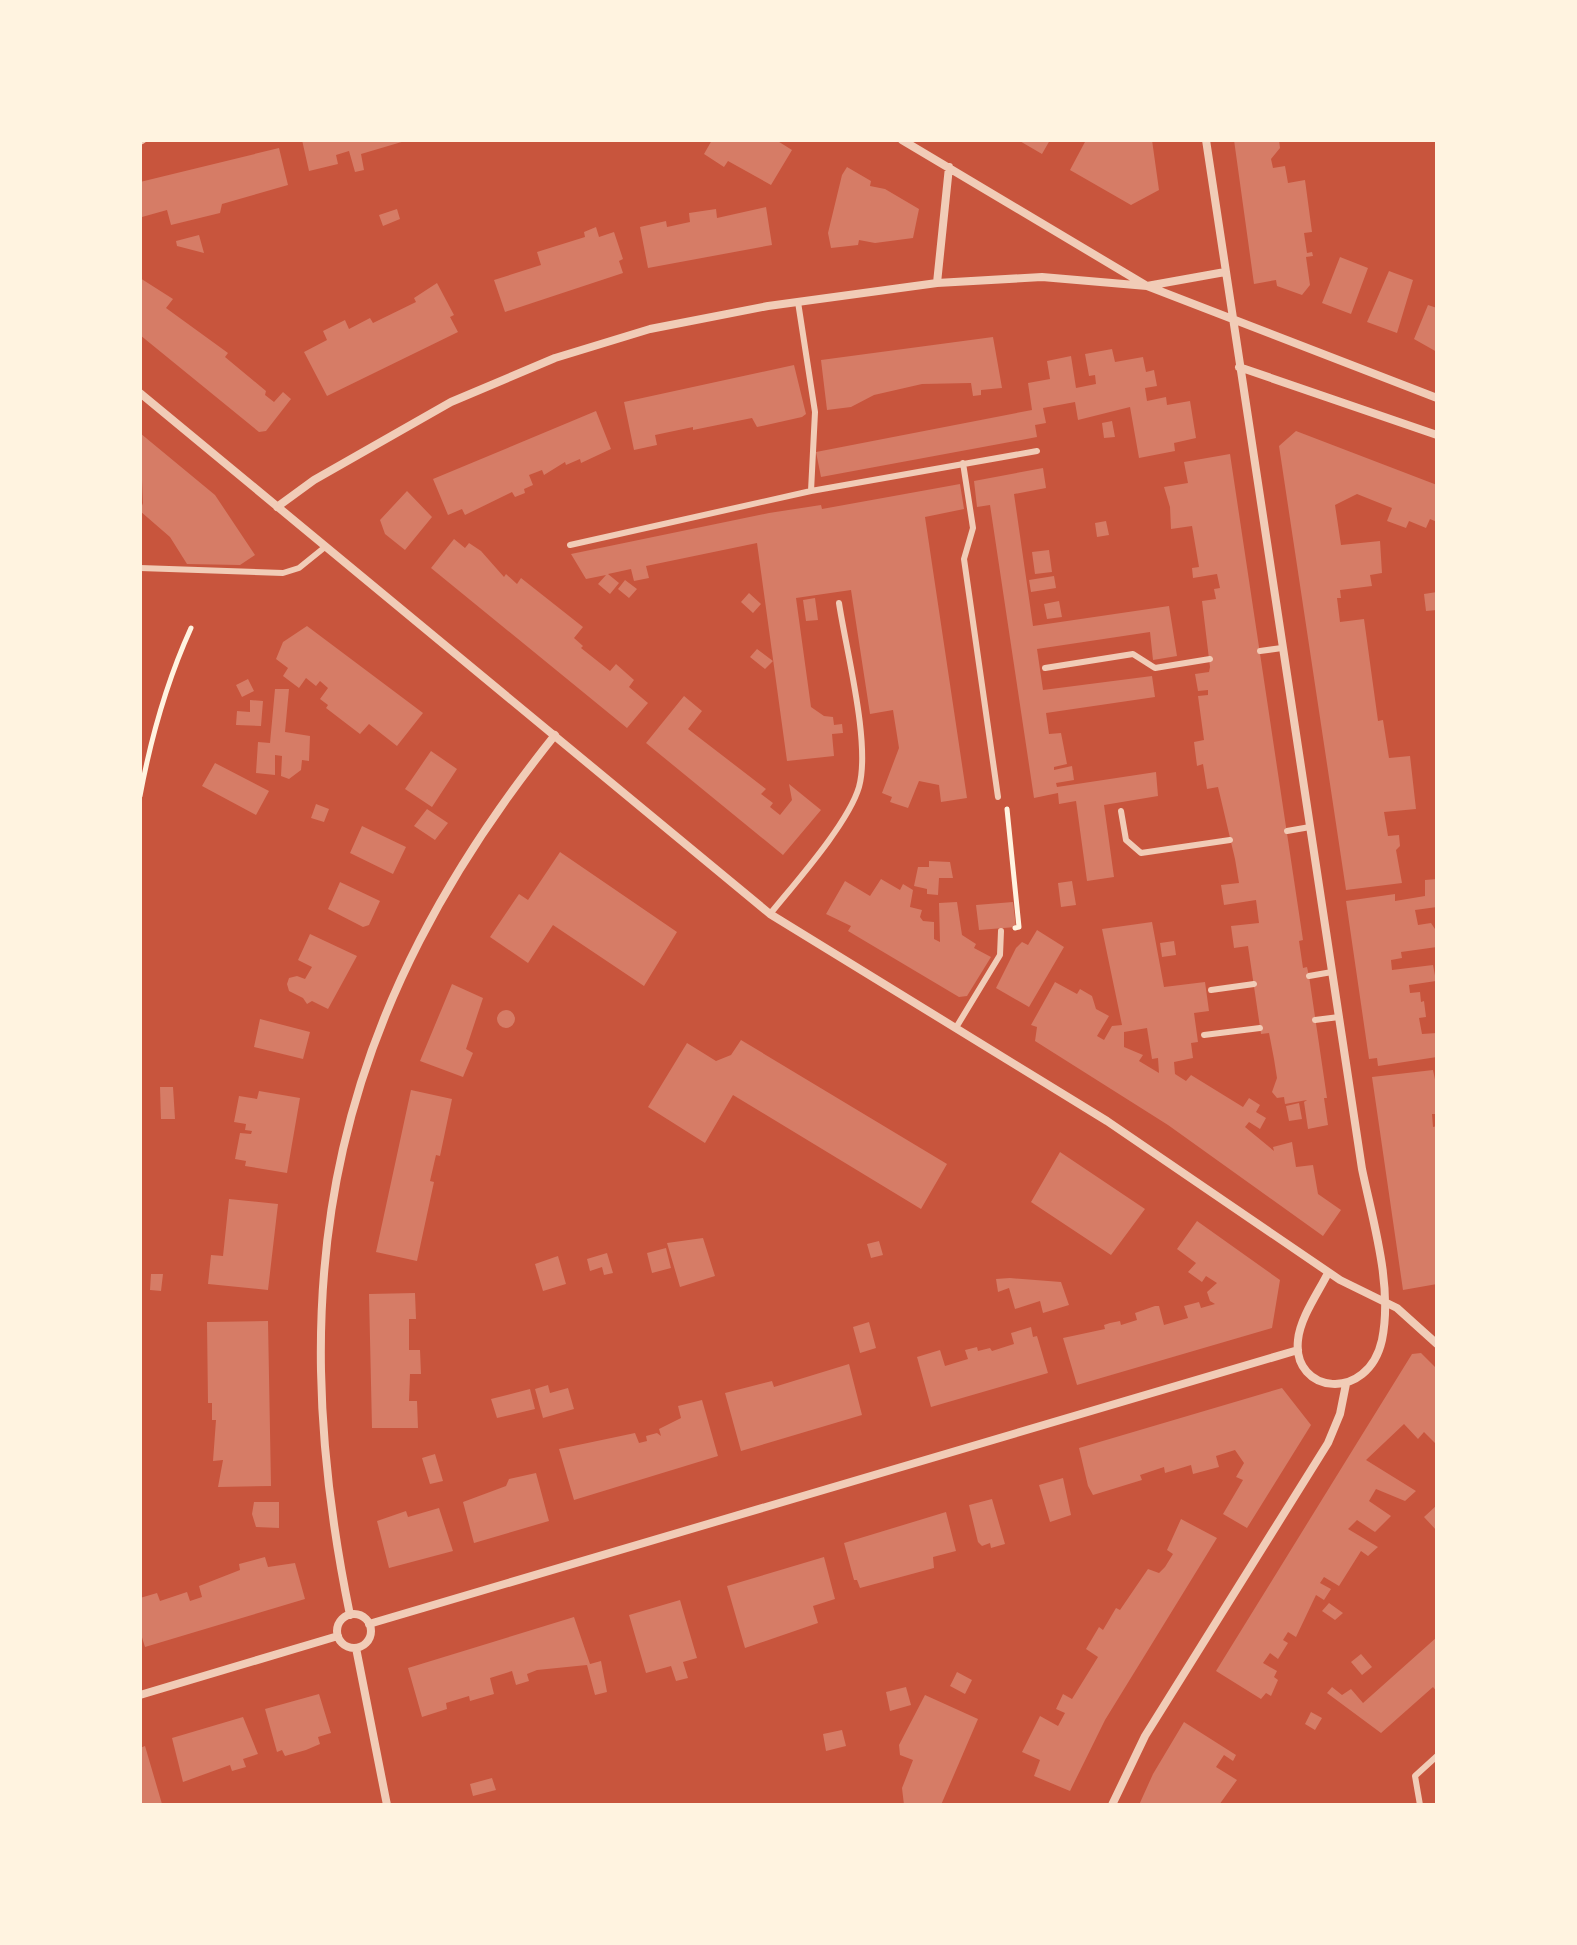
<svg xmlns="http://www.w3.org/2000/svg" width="1577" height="1945" viewBox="0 0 1577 1945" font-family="Literata,serif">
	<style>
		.building { fill: #d67c66; fill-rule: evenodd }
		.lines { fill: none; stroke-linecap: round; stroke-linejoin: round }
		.path { stroke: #fff3e0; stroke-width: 5 }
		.service { stroke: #f1ccb7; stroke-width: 6 }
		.minor { stroke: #f1ccb7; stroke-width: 8 }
	</style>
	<rect width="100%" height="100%" fill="#c8553d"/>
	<path class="building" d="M302,140H405V141L361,154L364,170L355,172L349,151L336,155L338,164L309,171Z
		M712,140H776L792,150L771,185L728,161L724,167L704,154Z
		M1018,140H1050L1042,154Z
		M1086,140H1152L1159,190L1131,205L1070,170Z
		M1234,140H1279L1280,148L1271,159L1273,168L1285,166L1288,183L1305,180L1312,232L1304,233L1307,253L1312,252L1313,256L1306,257L1310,285L1302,295L1277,286L1276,280L1254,284Z
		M279,148L288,185L222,204L220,213L171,225L167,210L142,217L140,182Z
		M847,167L871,181L870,186L885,189L919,209L913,238L875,243L859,240L858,245L831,248L828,233L842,175Z
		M766,207L772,245L648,268L640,227L666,221L667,227L690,222L689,213L716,209L717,218Z
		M397,209L400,219L383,226L379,215Z
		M596,227L599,237L614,232L623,259L619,261L623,273L505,312L494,280L541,265L537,252L585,237L584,232Z
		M199,235L204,253L177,246L176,241Z
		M1340,257L1368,268L1351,314L1322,303Z
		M1389,271L1413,280L1397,333L1367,322Z
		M140,278L173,299L166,308L228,353L225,357L266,391L265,395L274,402L283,392L291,399L266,431L259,432L140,335Z
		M437,283L454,315L450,317L458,332L327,396L304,352L327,340L323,331L345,320L349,329L370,318L373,323L416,302L414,298Z
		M1428,305L1437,308V352L1414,339Z
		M993,337L1002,388L981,390V395L973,396L971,383L922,384L874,395L851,407L827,410L821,360Z
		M1112,349L1115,362L1143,357L1146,372L1154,370L1157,386L1145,388L1147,401L1166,397L1167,405L1190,401L1196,438L1174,443L1175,451L1139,458L1130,407L1078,420L1075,402L1043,408L1046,423L1035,425L1037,437L821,477L816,452L1032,410L1028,383L1050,379L1047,361L1071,356L1076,388L1096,384L1095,375L1089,376L1085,354Z
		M794,365L806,414L802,417L757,427L752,418L693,430V427L655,435L657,445L634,450L624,402Z
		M596,411L611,449L581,463L580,459L566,465L565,462L544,475L542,470L529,475L533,485L524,489L525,493L515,497L512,492L465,515L462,509L448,515L433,479Z
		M1112,421L1115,437L1104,438L1102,423Z
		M1296,431L1437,485V522L1430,519L1426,528L1409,521L1406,528L1387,521L1392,508L1357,494L1335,505L1341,545L1380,541L1382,573L1370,575L1372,586L1340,590L1341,598H1337L1340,622L1364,619L1378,721L1383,720L1389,758L1410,756L1416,809L1384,812L1388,836L1399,835L1400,846L1396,850L1402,883L1346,890L1279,446Z
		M140,433L215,495L255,555L240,565L187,564L170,537L140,511L143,503Z
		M1230,454L1303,940L1299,941L1303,968L1307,967L1309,976L1327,1098H1324L1328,1125L1308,1129L1304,1102L1307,1100L1285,1104L1284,1097L1277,1098L1272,1092L1277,1078L1274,1059L1269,1033L1261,1034L1248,946L1234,948L1231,926L1259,923L1256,900L1224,905L1221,885L1239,883L1235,859L1218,787L1207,789L1203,764L1197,766L1194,742L1204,740L1198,696L1208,695V690L1198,691L1195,674L1209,672L1210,667L1202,601L1216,599L1214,589L1220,588L1217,574L1193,578L1192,568L1199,567L1192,526L1171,529L1170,507L1164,487L1188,483L1184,462Z
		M1043,468L1046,488L1014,494L1033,626L1169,606L1177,656L1153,660L1150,632L1037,649L1043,690L1152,676L1155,697L1046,713L1049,734L1061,733L1067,764L1054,767V770L1072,766L1074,780L1056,783L1057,787L1156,772L1158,796L1104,805L1114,877L1087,881L1076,801L1059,804L1058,793L1034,798L990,505L977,507L974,481Z
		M960,484L964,509L925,517L967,798L941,802L939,785L919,781L908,808L890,802L892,797L882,793L899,748L893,710L870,714L851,590L796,598L811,707L824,716L833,717L834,725L842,724L843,733L832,734L834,756L787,761L757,543L646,566L649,578L634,581L631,569L608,574L619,583L610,594L598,584L606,575L586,579L571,554L769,513L821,505L822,509Z
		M407,491L432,517L405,550L385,534L380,520Z
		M1106,521L1109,535L1097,537L1095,523Z
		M454,539L465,548L469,543L481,551L504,577L506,574L517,584L521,578L583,627L574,638L583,646L581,648L610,671L616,664L634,680L629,687L648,703L627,728L431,568Z
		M1049,550L1052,572L1035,574L1032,552Z
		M1054,576L1056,588L1031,592L1029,580Z
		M625,580L637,589L629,598L618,589Z
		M1437,592V610L1426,611L1424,594Z
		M749,593L761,604L753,613L741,602Z
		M815,598L818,620L806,621L803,600Z
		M1059,601L1062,617L1047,619L1044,604Z
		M307,626L423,713L397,746L369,724L360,734L326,708L328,705L320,699L328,688L320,681L316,686L306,678L299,688L283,676L288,668L276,659L283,642Z
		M757,649L773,661L765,669L750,657Z
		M248,679L254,691L242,697L236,685Z
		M275,689H289L285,732L310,736L309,761L302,760L301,770L289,779L281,776L282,756L275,755V775L256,773L258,742L270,743Z
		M684,696L702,711L688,729L766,789L761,794L773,803L770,807L780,815L792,800L789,784L821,810L783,855L646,743Z
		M250,700L263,701L261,726L236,725L237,711L250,712Z
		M431,751L457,769L432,807L405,789Z
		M215,763L269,791L256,815L202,786Z
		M316,804L329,809L324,822L311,818Z
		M427,809L448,823L435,840L414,826Z
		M362,826L406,847L393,874L350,853Z
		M560,852L677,932L644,986L553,925L528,963L490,937L519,894L528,900Z
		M929,861L950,862L953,878H939L938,895L927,894V889L914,886L918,867H929Z
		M881,879L900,890L903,884L913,890L910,907L922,910L920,917L923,921L934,922V939L940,942L939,903L957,902L962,935L976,944L974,948L991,957L967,996L959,997L848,931L851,926L826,914L845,881L870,896Z
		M1437,879V907L1415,910L1418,925L1431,923L1435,929L1437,947L1401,952L1402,958L1391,960L1392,970L1433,965L1436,981L1409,985L1410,993L1420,992L1421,1002L1424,1001L1426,1017L1419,1018L1422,1034L1437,1033V1057L1378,1066L1377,1058L1369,1059L1346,901L1395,894V901L1425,896V880Z
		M1072,881L1076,905L1061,907L1058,883Z
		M340,882L380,901L369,925L363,927L328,909Z
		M1013,902L1016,927L979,930L976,905Z
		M1152,922L1164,987L1205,982L1209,1011L1194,1013L1198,1042L1191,1043L1193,1058L1174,1062L1175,1074L1186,1081L1191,1075L1243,1107L1249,1098L1260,1105L1256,1112L1266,1118L1260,1129L1249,1122L1245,1127L1274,1151L1273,1147L1292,1142L1296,1167L1313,1165L1318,1194L1341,1210L1323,1236L1168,1125L1035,1041L1037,1027L1031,1025L1055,982L1077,994L1080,989L1092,996L1096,1009L1109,1016L1097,1036L1104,1040L1112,1026L1122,1025L1102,929ZM1147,1028L1152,1059L1158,1058L1159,1073L1139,1061L1143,1055L1124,1047V1032Z
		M1037,930L1064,947L1029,1007L996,988L1016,948L1022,942L1028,945Z
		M310,934L357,956L328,1009L312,1001L307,1004L303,998L289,991L287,984L289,978L297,976L305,979L312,967L298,960Z
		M1174,941L1176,955L1162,957L1160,943Z
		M452,984L483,998L466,1049L473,1053L463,1077L420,1061Z
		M497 1019a9 9 0 1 1 18 0a9 9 0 1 1-18 0Z
		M260,1019L310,1032L303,1059L254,1047Z
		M741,1040L947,1164L921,1209L733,1095L705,1143L648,1107L687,1043L716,1061L731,1055Z
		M1433,1070L1437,1089V1114H1432L1433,1127L1437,1126V1284L1403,1290L1372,1077Z
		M160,1087H173L175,1119H161Z
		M411,1090L452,1099L440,1156L436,1155L430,1181L434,1182L417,1261L376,1252Z
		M259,1091L300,1098L287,1173L245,1166L246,1161L235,1159L240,1133L251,1134L252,1131L245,1130L246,1124L234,1122L239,1096L257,1099Z
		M1299,1103L1302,1119L1289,1121L1286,1106Z
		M1060,1152L1145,1209L1111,1255L1031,1202Z
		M229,1199L278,1204L268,1290L208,1284L211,1255L223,1256Z
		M1197,1221L1280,1280L1272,1328L1077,1385L1063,1338L1105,1329L1104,1325L1110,1323L1120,1321L1121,1325L1137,1320L1135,1313L1155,1306H1159L1164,1325L1188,1318L1184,1306L1199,1302L1201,1308L1215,1304L1210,1301L1207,1292L1217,1283L1206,1276L1202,1282L1188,1272L1196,1263L1177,1249Z
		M703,1238L715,1276L680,1287L667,1243Z
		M879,1241L883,1255L871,1258L867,1244Z
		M666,1248L671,1268L652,1273L647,1253Z
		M607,1253L613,1273L604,1275L602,1267L590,1271L587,1259Z
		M558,1256L566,1284L543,1291L535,1264Z
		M151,1274H163L161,1291L150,1290Z
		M1010,1278L1061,1282L1069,1305L1043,1313L1040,1301L1015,1309L1009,1288L998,1292L996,1279Z
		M415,1293L416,1319H409V1350H420L421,1374H410L409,1401H417L418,1428H372L369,1294Z
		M268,1321L271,1486L218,1487L223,1460L213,1461L216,1420H212V1403H208L207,1322Z
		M869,1322L876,1348L860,1353L853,1327Z
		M1031,1327L1033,1337L1037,1336L1048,1373L931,1407L917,1357L940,1350L945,1366L968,1359L965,1350L977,1347L978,1351L990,1348L992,1351L1014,1344L1011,1333Z
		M1421,1353L1437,1369V1445L1424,1432L1418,1439L1404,1424L1366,1460L1416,1491L1405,1501L1376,1489L1369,1501L1391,1516L1375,1532L1357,1520L1348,1529L1378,1547L1368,1556L1361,1551L1339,1586L1324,1577L1320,1583L1331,1589L1324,1600L1316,1595L1296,1637L1288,1632L1283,1640L1288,1643L1278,1659L1270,1653L1263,1663L1277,1671L1274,1677L1278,1680L1271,1696L1266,1693L1261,1699L1216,1671L1412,1354Z
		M849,1364L862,1415L741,1451L725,1393L772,1381L774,1387Z
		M548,1385L550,1393L568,1388L574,1409L543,1418L535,1389Z
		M1282,1388L1311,1425L1247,1528L1223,1514L1243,1480L1236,1477L1244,1463L1235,1450L1216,1456L1219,1467L1193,1474L1191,1465L1165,1473L1164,1467L1140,1475L1142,1480L1093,1495L1088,1486L1079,1448Z
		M530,1389L535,1409L497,1418L491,1399Z
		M702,1400L718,1456L574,1500L559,1449L635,1433L639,1443L647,1441L646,1436L657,1433L661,1436L659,1429L681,1418L678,1406Z
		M435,1454L443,1481L430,1484L422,1458Z
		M536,1473L549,1521L474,1543L463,1502L506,1486L509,1479Z
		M1063,1478L1071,1515L1050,1522L1039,1485Z
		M992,1499L1005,1544L991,1548L990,1543L982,1546L978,1542L969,1505Z
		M254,1502H279V1528L256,1527L252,1514Z
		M1437,1505V1531L1424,1517Z
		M439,1508L453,1551L389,1568L377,1521L406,1511L408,1517Z
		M946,1512L956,1551L933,1557L934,1568L860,1588L857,1580H854L844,1543Z
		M1181,1519L1217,1538L1105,1720L1070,1791L1034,1776L1040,1760L1022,1752L1040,1716L1058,1726L1065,1713L1056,1709L1063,1694L1072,1699L1098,1657L1086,1649L1099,1627L1103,1630L1116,1608L1120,1610L1148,1569L1159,1573L1165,1567L1173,1554L1167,1550Z
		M265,1557L268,1567L295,1563L305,1599L145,1647L140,1631V1598L157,1593L160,1601L187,1592L190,1601L202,1597L199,1586L240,1570L239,1564Z
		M824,1557L835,1599L813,1606L818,1623L745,1648L727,1586Z
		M680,1600L697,1658L683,1662L688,1678L676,1681L671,1666L646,1673L629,1615Z
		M1329,1603L1343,1613L1335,1620L1322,1611Z
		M574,1617L590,1664L601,1661L607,1692L595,1695L587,1665L537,1670L527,1674L529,1681L516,1685L512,1671L490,1678L494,1694L470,1701L469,1696L446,1703L447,1709L422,1717L408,1668Z
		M1437,1637V1692L1433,1687L1381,1733L1327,1693L1332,1687L1342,1695L1351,1689L1363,1703Z
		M1361,1654L1372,1667L1362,1675L1351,1662Z
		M957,1672L972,1680L965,1694L950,1686Z
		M906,1687L911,1705L890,1711L886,1692Z
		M319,1694L331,1733L318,1737L320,1744L306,1750L285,1756L282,1750L277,1752L265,1709Z
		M925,1695L978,1719L941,1805H904L902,1788L913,1760L900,1755L899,1745Z
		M1311,1712L1322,1718L1315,1730L1305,1724Z
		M243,1717L258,1754L243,1759L246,1767L232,1771L230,1765L183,1782L172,1738Z
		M1184,1722L1236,1755L1233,1761L1224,1755L1216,1767L1237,1780L1219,1805H1139L1153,1774Z
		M842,1730L846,1746L826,1751L823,1734Z
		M145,1746L162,1804L160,1805H140V1748Z
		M492,1778L496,1790L473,1796L470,1784Z"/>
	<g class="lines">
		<path class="path" d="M140,796C151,737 166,683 191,628
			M1007,809L1019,927L1015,928"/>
		<path class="service" d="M798,302L815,412L811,491
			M963,463L973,528L964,559L998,797
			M570,545L811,491L1037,451
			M140,568L283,573L299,568L325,547
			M1260,651L1282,648
			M1045,668L1133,654L1155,668L1210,659
			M1121,811L1126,840L1141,853L1230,840
			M1287,831L1310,827
			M770,914C795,883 848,824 859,787C871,744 846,650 839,603
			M1309,976L1332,972
			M1211,990L1254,984
			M1315,1020L1339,1017
			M957,1026L1000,955L1001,931
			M1204,1035L1260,1028
			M1420,1805L1415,1776L1437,1756"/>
		<path class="minor" d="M902,140L1147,286L1437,398
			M1206,140L1362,1169C1373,1222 1393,1286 1382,1340C1368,1403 1292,1394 1298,1340C1300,1318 1318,1293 1328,1273
			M140,141L142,140
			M937,283L949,167
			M1239,367L1437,435
			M140,393L770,914L1107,1121L1340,1280L1397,1308L1437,1344
			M277,507L314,480L451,402L555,358L650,329L768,306L937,283L1042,277L1147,286L1225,272
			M337 1631a17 17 0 1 1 34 0a17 17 0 1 1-34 0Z
			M350,1615C279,1270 334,1011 555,735
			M369,1624L1298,1350
			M356,1648L387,1805
			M140,1695L338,1636
			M1112,1805L1145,1736L1328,1443L1340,1414L1346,1384"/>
	</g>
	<rect width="1577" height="1945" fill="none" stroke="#fff3e0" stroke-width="284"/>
</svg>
